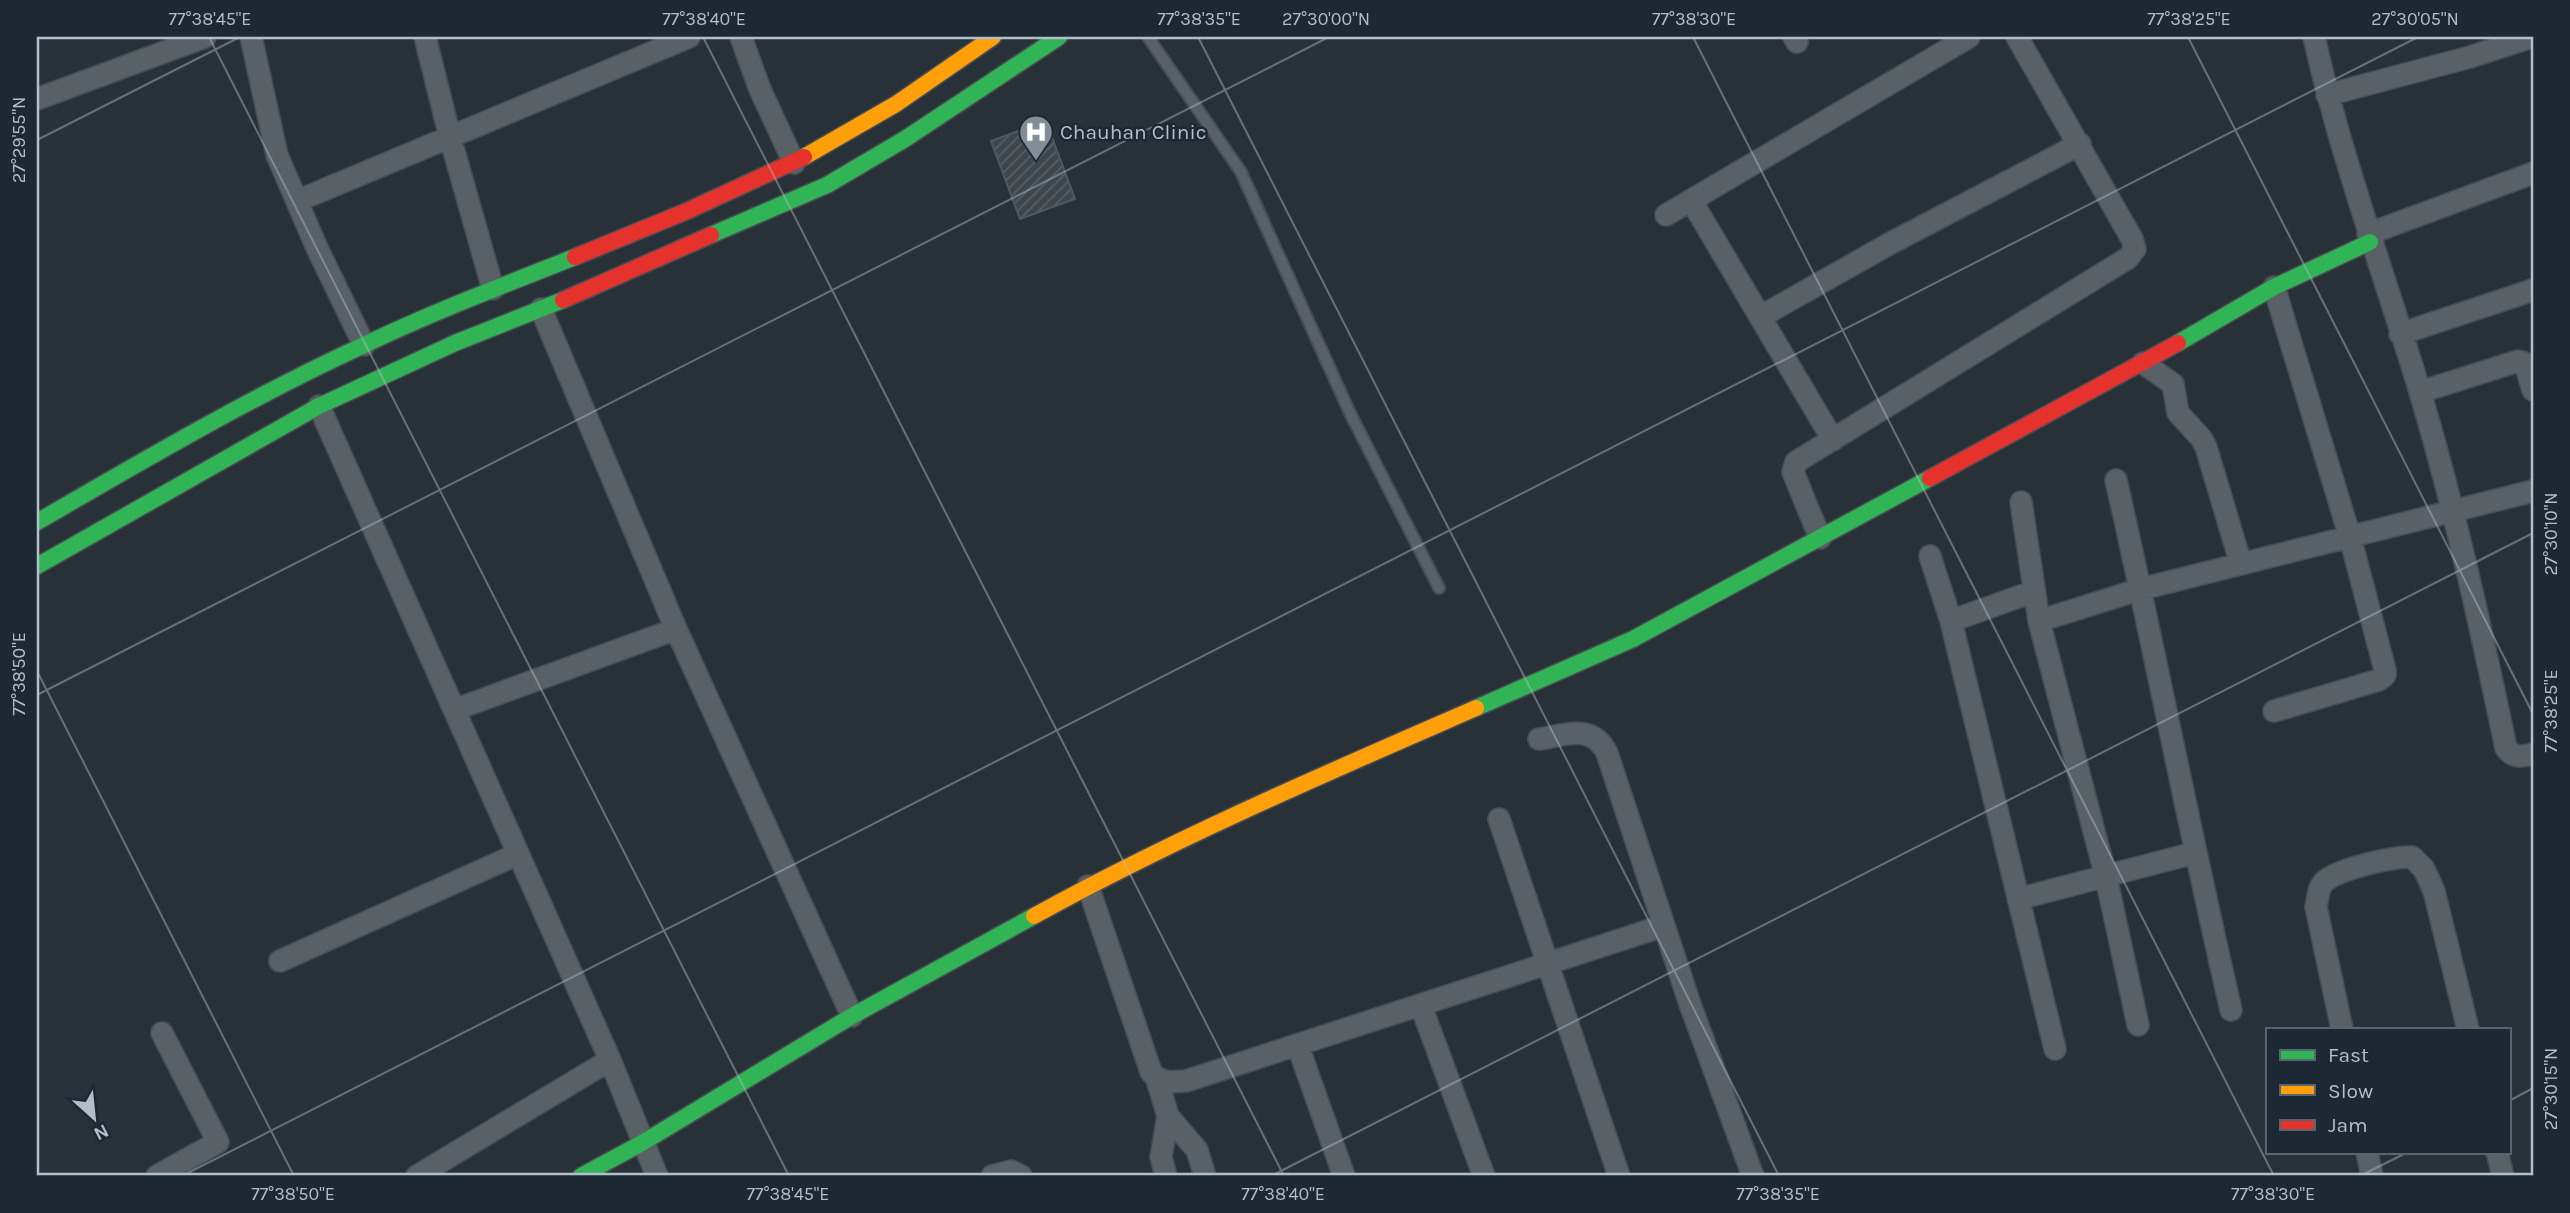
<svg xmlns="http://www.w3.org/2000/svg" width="2570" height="1213" viewBox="0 0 2570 1213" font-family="Karla,sans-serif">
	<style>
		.building { fill: url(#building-hatch); stroke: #51585f; stroke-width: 2 }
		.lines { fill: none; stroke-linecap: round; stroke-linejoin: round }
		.lane-casing { stroke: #474d53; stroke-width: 14 }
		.street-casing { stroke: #474d53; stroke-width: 24 }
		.fast-casing { stroke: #474d53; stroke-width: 19 }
		.slow-casing { stroke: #474d53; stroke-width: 19 }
		.jam-casing { stroke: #474d53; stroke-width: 19 }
		.lane { stroke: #596066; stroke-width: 10 }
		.street { stroke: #596066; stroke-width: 21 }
		.fast { stroke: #30b455; stroke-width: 16 }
		.slow { stroke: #ff9f0a; stroke-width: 16 }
		.jam { stroke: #e5322d; stroke-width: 16 }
		.ticks { fill: none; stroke: #b3bec9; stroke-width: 2; stroke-opacity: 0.45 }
		.labels { text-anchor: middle; stroke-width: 5; stroke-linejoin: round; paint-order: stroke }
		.poi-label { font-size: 21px; fill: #b3bec9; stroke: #1c2833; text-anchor: start }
		.neatline { fill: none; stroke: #b3bec9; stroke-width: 2.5 }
		.ticks-label { font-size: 18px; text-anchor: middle; fill: #b3bec9 }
	</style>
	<defs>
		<pattern id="building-hatch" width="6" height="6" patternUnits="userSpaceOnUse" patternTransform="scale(1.75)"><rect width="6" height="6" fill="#3e454b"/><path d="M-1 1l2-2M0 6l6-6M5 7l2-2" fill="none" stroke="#585e64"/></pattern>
	</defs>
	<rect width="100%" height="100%" fill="#293138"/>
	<path class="building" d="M1046,121L1075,199L1020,219L991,141Z"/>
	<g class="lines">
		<g class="lane-casing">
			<path id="lane" d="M1148,37L1241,172L1350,413L1439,588"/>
		</g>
		<g class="street-casing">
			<path id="street" d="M251,37L277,155L317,248L364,345
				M425,37L450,137L493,289
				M741,37L759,87L794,163
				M1794,37L1797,42
				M2314,37C2341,158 2384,273 2420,392C2455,509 2481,629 2506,748C2513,758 2522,757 2533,754
				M2327,95L2470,57L2532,37
				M37,99L205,37
				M1691,200L1833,440
				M297,201L689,37
				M1666,215L1969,37
				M2368,234L2533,173
				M2274,287L2350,537L2385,670V675L2379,680L2274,711
				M541,309L676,629L852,1016
				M1760,317L1889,244L2080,144
				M2400,334L2533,290
				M2143,363L2173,384L2178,413L2201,438L2206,447L2241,564
				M2420,392L2518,361L2525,363L2533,390
				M319,406L610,1060L657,1176
				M2116,480C2156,656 2190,834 2231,1010
				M2021,502L2039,621L2106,877L2138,1025
				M1820,538L1793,472L1796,462L2128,258L2135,249L2132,239L2017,37
				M1930,556L1951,621L2055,1049
				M1951,621L2032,592
				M2039,621L2141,589L2533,491
				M454,710L676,629
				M1539,739C1567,735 1592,723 1607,753L1690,1004L1753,1176
				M1499,819L1619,1176
				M1088,886L1151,1072C1161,1084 1171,1082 1186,1081L1663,926
				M2018,899L2194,853
				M280,961L518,854
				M1421,1006L1484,1176
				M2342,1029L2316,907C2318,898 2318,887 2325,881C2339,869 2394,856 2412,857L2424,869L2434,891L2468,1029
				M1298,1046L1344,1176
				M1157,1080L1168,1116L1197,1150L1205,1176
				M2367,1152L2372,1176
				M2497,1152L2503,1176
				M157,1176L218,1142L162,1033
				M417,1176L610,1060
				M992,1176L1011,1171L1021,1176
				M1166,1176L1161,1157L1168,1116"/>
		</g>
		<g class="fast-casing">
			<path id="fast" d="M711,235L827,185L905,139L1059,37
				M2178,343L2274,287L2370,242
				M37,522C144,460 251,397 364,345C433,312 504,285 575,257
				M37,566L319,406L455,343L563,300
				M1476,708L1633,639L1930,478
				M581,1176L642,1143L852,1016L1034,916"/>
		</g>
		<g class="slow-casing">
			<path id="slow" d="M804,157L896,104L993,37
				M1034,916C1177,837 1327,773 1476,708"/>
		</g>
		<g class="jam-casing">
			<path id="jam" d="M575,257L687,211L804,157
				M563,300L711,235
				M1930,478L2178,343"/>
		</g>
		<use href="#lane" class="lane"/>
		<use href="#street" class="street"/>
		<use href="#fast" class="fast"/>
		<use href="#slow" class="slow"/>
		<use href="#jam" class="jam"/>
	</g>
	<path class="ticks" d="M209,37L789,1176M703,37L1284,1176M1198,37L1779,1176M1693,37L2274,1176M2188,37L2533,714M37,140L240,37M37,671L294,1176M37,695L1329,37M2509,1101L2533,1088M182,1176L2418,37M1271,1176L2533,533M2360,1176L2408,1152"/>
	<defs>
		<g id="hospital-pin" transform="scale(1.75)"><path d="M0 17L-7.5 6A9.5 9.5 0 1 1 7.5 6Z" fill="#838d96" stroke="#1c2833"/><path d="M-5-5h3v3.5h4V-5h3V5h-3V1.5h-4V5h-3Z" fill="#fff"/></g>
	</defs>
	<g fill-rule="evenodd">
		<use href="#hospital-pin" x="1036" y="132"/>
	</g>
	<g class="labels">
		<g class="poi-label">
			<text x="1060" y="139">Chauhan Clinic</text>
		</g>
	</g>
	<rect width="2570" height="1213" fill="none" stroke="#1c2833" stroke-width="77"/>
	<rect x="2266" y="1028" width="245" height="126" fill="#1c2833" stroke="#58646f" stroke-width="2"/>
	<rect x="2280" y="1050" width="35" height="10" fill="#30b455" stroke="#58646f" stroke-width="2"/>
	<text x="2328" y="1062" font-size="21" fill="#b3bec9">Fast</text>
	<rect x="2280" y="1085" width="35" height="10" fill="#ff9f0a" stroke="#58646f" stroke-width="2"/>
	<text x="2328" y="1098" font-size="21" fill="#b3bec9">Slow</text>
	<rect x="2280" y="1120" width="35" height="10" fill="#e5322d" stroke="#58646f" stroke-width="2"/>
	<text x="2328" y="1132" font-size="21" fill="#b3bec9">Jam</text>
	<g transform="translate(94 1118) rotate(153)" stroke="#1c2833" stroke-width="5" paint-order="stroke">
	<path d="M0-5L12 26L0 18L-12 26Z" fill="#b3bec9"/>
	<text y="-10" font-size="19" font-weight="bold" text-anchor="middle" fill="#b3bec9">N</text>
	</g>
	<rect x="38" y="38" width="2494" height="1136" class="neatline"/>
	<g class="ticks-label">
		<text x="210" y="25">77°38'45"E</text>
		<text x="704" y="25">77°38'40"E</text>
		<text x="1199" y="25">77°38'35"E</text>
		<text x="1326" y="25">27°30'00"N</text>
		<text x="1694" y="25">77°38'30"E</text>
		<text x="2189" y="25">77°38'25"E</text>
		<text x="2415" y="25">27°30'05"N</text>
		<text transform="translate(19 140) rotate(-90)" y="6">27°29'55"N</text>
		<text transform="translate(2551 534) rotate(-90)" y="6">27°30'10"N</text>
		<text transform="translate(19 674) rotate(-90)" y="6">77°38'50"E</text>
		<text transform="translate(2551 711) rotate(-90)" y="6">77°38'25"E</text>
		<text transform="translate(2551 1089) rotate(-90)" y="6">27°30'15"N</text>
		<text x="293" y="1200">77°38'50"E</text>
		<text x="788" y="1200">77°38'45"E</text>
		<text x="1283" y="1200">77°38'40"E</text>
		<text x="1778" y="1200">77°38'35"E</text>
		<text x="2273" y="1200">77°38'30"E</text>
	</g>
</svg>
